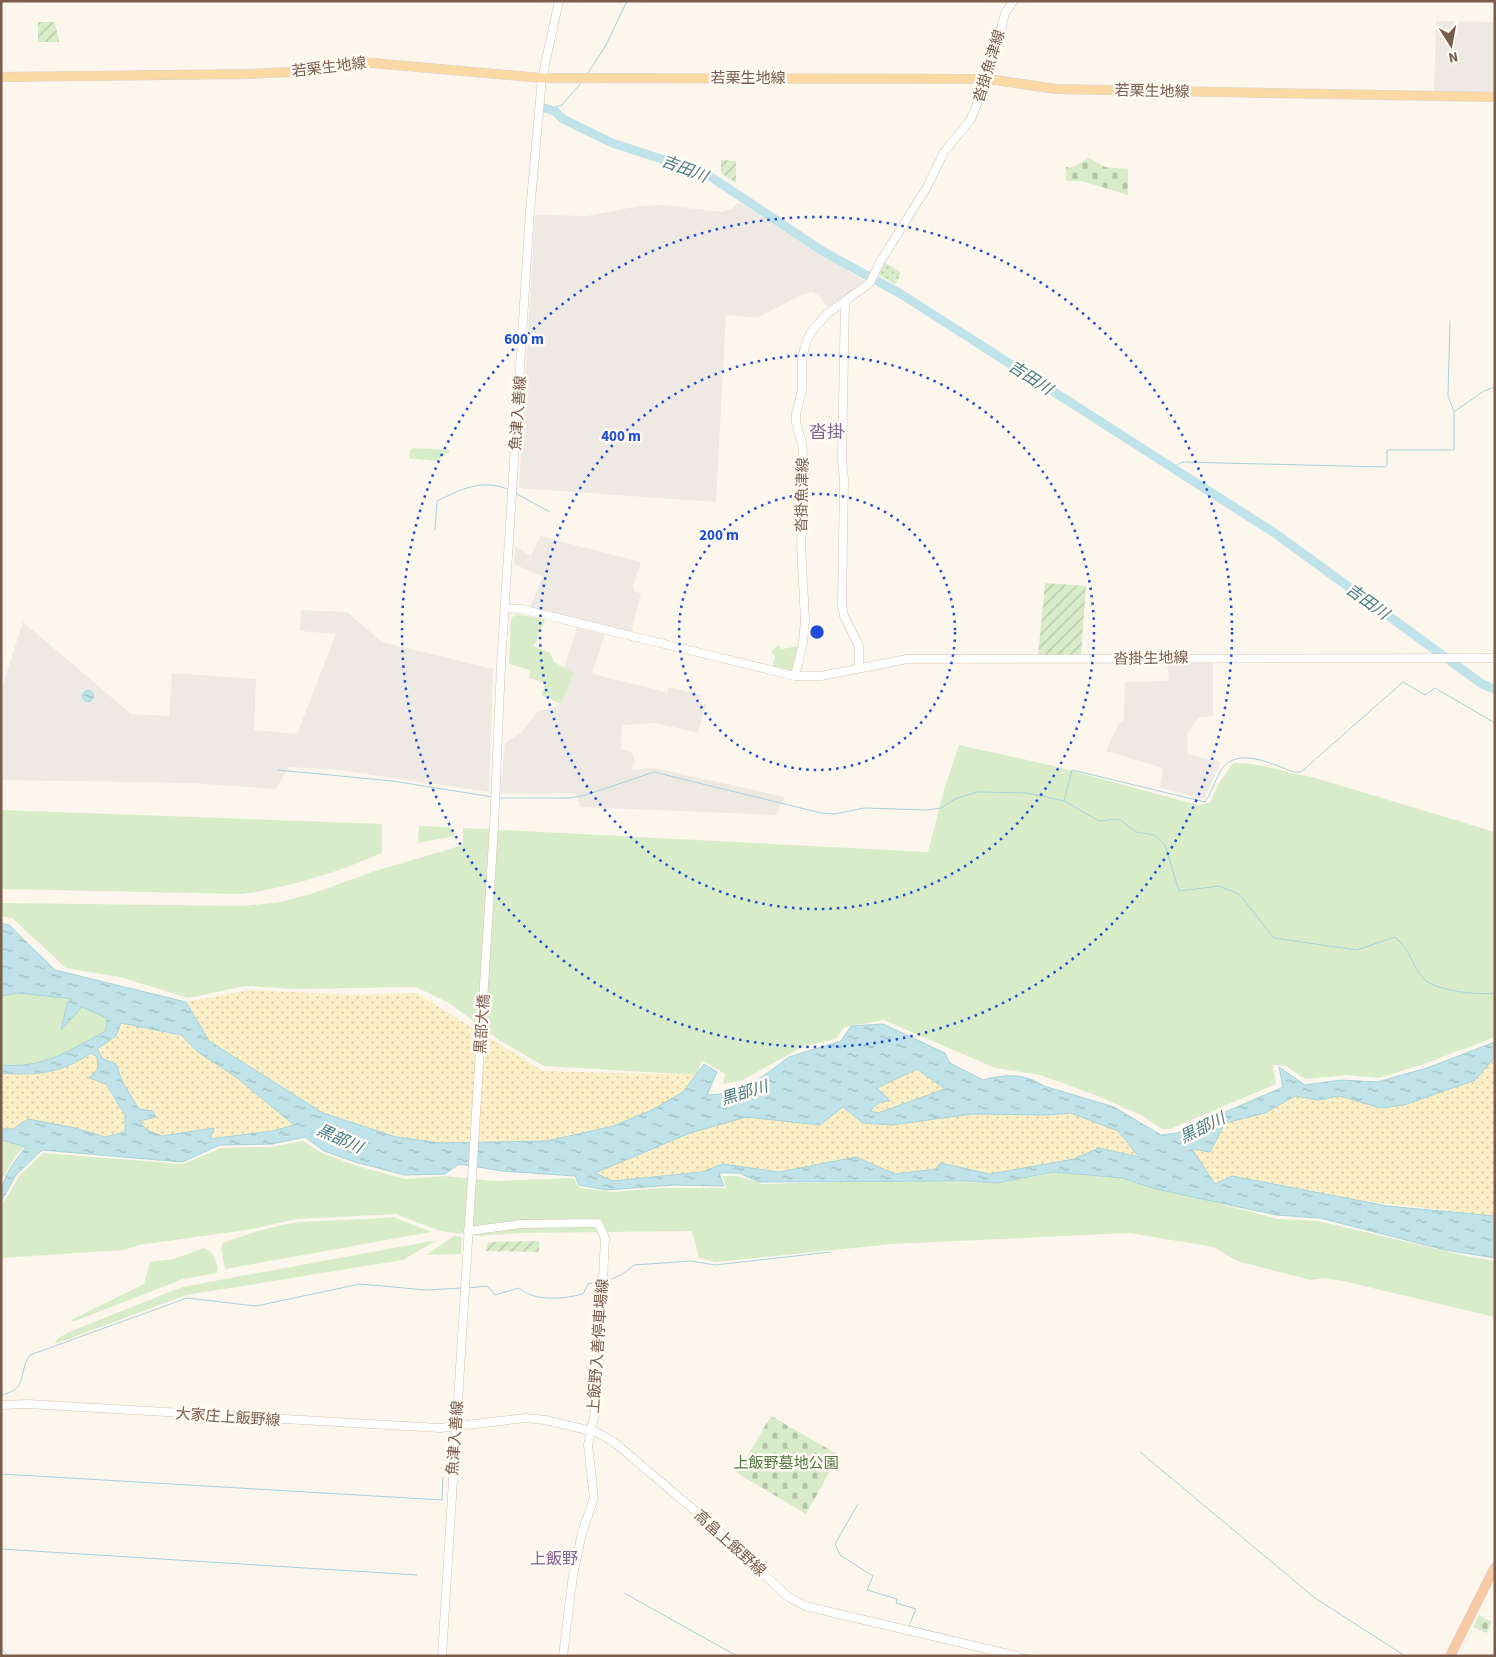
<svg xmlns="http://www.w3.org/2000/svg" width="1496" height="1657" viewBox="0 0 1496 1657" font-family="'Source Sans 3','Noto Sans JP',sans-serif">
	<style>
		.industrial { fill: #efe9e4 }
		.grass { fill: #d8ecc9 }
		.sand { fill: url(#sand-dots) }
		.cemetery { fill: url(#cemetery-stones) }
		.park { fill: url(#park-dots) }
		.garden { fill: url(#garden-furrows) }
		.water { fill: url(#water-ripples); stroke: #a5d3da; fill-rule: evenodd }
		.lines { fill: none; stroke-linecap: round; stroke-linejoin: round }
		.stream { stroke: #a5d3da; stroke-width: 1 }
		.river { stroke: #bfe3e8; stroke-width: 9 }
		.secondary-casing { stroke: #d6c0b0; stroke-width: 9 }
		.primary-casing { stroke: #dad1cd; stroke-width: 10 }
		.trunk-casing { stroke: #dad1cd; stroke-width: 10 }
		.secondary { stroke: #fff; stroke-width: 8 }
		.primary { stroke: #fbd9a5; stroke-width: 9 }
		.trunk { stroke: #f9c8a4; stroke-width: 9 }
		.ring { fill: none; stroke: #1d4ed8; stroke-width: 2.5; stroke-dasharray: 2.5 5 }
		.labels { text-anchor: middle; stroke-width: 5; stroke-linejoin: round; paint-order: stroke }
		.street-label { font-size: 15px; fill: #7a5c4d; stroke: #fffaf3 }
		.park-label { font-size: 15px; fill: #537a41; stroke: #fffaf3 }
		.water-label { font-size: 16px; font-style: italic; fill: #437c86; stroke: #fffaf3 }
		.neighbourhood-label { font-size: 16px; fill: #846695; stroke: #fffaf3 }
		.quarter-label { font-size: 18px; fill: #846695; stroke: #fffaf3 }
		.centre { fill: #1d4ed8; stroke: #fffaf3; stroke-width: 2.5 }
		.ring-label { font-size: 15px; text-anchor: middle; font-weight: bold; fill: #1d4ed8; stroke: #fffaf3; stroke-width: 5; stroke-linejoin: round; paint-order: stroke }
	</style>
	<defs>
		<pattern id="sand-dots" width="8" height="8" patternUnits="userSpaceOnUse" patternTransform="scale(1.25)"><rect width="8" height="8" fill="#fcefc7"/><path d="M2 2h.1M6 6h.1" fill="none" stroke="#d1c5a4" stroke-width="1.8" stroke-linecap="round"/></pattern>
		<pattern id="cemetery-stones" width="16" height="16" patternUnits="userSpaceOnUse" patternTransform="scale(1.25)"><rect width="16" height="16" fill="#d8ecc9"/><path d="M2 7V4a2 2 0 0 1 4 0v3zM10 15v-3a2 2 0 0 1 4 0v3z" fill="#b4c2a5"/></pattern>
		<pattern id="park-dots" width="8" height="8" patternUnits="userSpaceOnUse" patternTransform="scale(1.25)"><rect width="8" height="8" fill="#d8ecc9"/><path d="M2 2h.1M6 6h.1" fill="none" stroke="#b4c2a5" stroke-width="1.8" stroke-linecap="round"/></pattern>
		<pattern id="garden-furrows" width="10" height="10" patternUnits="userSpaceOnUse" patternTransform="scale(1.25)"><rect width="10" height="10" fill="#d8ecc9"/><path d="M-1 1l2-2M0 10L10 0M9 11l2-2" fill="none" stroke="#b4c2a5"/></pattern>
		<pattern id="water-ripples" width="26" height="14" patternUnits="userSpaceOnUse" patternTransform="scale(1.25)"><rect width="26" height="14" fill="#bfe3e8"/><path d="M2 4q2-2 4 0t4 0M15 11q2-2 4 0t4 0" fill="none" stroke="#a0bbbe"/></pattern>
	</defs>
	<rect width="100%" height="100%" fill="#fdf6ec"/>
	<path class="industrial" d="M1436,21L1495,22V93L1434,91Z
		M739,202L866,282L828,307L819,296L812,292L801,295L757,318L726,315L716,502L519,488L535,215L587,216L639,206L663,205L722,212L732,209Z
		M540,536L641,562L633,587L635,592L641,593L631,633L530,607L543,577L514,564L515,546L531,556Z
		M301,610L347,612L382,642L493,669L489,792L339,770L289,767L276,789L192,783L1,780V690L23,622L131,714L169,716L172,673L256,679L254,730L297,734L336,634L300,631Z
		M577,628L605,635L592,674L667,692L669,687L701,695L700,702L706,704L698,733L656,723L622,725L621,749L632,752L635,762L631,770L654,768L785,797L776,815L581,807L575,793L500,794L505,743L522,732L537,712L560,705L574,673L564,668Z
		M1213,661V716L1198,718L1187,734L1188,754L1220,763L1204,800L1160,787L1163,768L1106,751L1119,723L1123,721L1124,717L1125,682L1169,681L1167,662Z"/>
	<path class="grass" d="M413,448L449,450V452L436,461L409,458L410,450Z
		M517,614L545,620L534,646L550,653L554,662L574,673L561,704L541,695L546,683L529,678L530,670L509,664L511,618Z
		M778,645L782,649L799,646L794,671L772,667L775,655L771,652Z
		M959,745L1054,766L1198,805L1210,803L1219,783L1233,763C1260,762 1285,773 1312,777L1495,832V1037L1424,1064L1379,1078L1347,1075L1305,1079L1286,1066L1273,1065L1276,1084L1170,1129H1162L1143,1116L1098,1096L1040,1075L995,1068L884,1020L844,1027L836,1039L804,1046L743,1080L723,1084L725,1074L702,1060L696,1075L544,1066L499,1040L449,1003L416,987L299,989L245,986L188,998L120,977L66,968L12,918L1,916V903L244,906L281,902L314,893L372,872L463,845V828L928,852L944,790Z
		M1,810L382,824V853C335,873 292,887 241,894L1,889Z
		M419,826L450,827L455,836L418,843Z
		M19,993L73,999L61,1029L82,1007L107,1018L106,1031C70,1050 44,1069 1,1065V996Z
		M1,1141L26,1146L15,1156L1,1181Z
		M303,1141L322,1153L357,1166L405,1179L446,1176L493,1181L573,1178L580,1188L612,1192L661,1188H726L723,1176H737L762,1184L880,1181L997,1183L1055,1172L1119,1177L1278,1219L1319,1221L1466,1256L1495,1261V1317L1347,1282L1326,1278L1310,1280L1237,1261L1214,1247L1129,1233L893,1244L716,1262L699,1258L692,1231L520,1233L480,1236L440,1231L396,1214L296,1219L253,1229L139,1245L124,1250L1,1258V1207L20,1175L43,1153L183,1164L221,1148L271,1147Z
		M393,1217L431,1232L225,1269L221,1248L223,1243C248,1234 277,1224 303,1222C333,1220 362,1220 393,1217Z
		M454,1236L462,1237L461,1254L426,1255Z
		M437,1240L403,1260L186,1295L55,1344L57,1339L69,1332L182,1287Z
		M204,1248C214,1253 216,1259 218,1270L216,1273L183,1279L75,1321L71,1320L144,1284L150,1262L174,1259Z"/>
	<path class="sand" d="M249,990L356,995L416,993L543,1071L696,1075L683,1092L652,1110L613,1126L548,1141L441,1143L396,1137L323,1113L209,1041L186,1002Z
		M121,1023L181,1035L198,1052L236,1077L294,1125L272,1131L209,1139L213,1128L162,1136L147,1130L139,1121L155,1117L153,1111L140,1109L122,1081L116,1064L103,1059L97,1049L116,1036Z
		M91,1053L97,1057L98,1069L110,1093L125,1115V1132L105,1137L75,1128L28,1119L13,1129H1V1073C34,1076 64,1072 91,1053Z
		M1495,1057V1216L1215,1184L1192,1149L1210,1152L1225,1123L1265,1113L1295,1096L1319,1100L1339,1096L1381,1108L1404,1105L1475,1080Z
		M917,1069L946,1089L878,1113L869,1111L880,1102L876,1088Z
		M843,1107L863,1123L892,1125L972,1114L1049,1115L1071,1113L1118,1131L1140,1157L1099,1148L1074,1159L990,1174L940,1163L936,1169L895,1174L856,1157L779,1172L723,1164L702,1172L613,1181L595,1173L690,1133L746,1117L820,1125Z"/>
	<path class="cemetery" d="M1089,158L1105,167L1128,169V195L1082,181H1066V167H1073Z
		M771,1416L839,1455L806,1514L737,1473Z
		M1479,1615L1492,1622L1487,1633L1473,1627Z"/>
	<path class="park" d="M882,261L901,272L896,284L878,275Z"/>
	<path class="garden" d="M38,22H55L59,42H38Z
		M721,160L736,161V183L721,173Z
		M1045,583L1086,586L1081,655H1038Z
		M539,1241V1252L486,1251L488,1242Z"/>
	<path class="water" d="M82.5 696a5.5 5.5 0 1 1 11 0a5.5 5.5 0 1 1-11 0Z
		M1,923L9,925L55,970L186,1002L209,1041L323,1113L396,1137L441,1143L547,1141L613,1126L652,1110L683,1092L704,1064L717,1072L707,1095L723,1094L755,1082L789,1057L841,1041L851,1026L883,1024L945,1053L950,1063L983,1080C1005,1074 1024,1073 1044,1086L1114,1107L1161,1135L1177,1133L1283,1087L1279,1067L1305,1085L1341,1080L1377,1082L1427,1068L1495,1042V1057L1475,1080L1404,1105L1381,1108L1339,1096L1319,1100L1295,1096L1265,1113L1225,1123L1210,1152L1192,1149L1215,1184L1232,1176L1387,1206L1495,1216V1258L1445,1250L1320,1218L1276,1215L1156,1189L1122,1178L1053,1172L997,1183L965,1181L759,1182L739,1173H719L724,1186L674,1185L606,1190L579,1185L575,1176L502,1171L459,1164L445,1174L405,1175L355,1162L324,1151L305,1137L272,1144L220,1145L182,1162L42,1150L16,1175L1,1202C1,1177 11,1166 26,1147L1,1140V1129H13L28,1119L75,1128L105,1137L125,1132V1115L106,1084L89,1078L98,1069L97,1057L91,1053C63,1073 35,1076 1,1073V1065C44,1069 70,1050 106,1031L107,1018L82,1007L61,1030L67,1003L72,999L19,993L1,996ZM121,1023L181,1035L198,1052L236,1077L294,1125L272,1131L210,1139L214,1128L162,1136L147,1130L139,1121L156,1117L153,1111L139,1109L122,1081L116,1064L103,1059L97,1049L116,1036ZM917,1069L945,1089L878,1113L870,1111L880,1102L890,1101L877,1088ZM843,1107L863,1123L892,1125L972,1114L1049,1115L1071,1113L1118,1131L1139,1157L1099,1148L1074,1159L990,1174L940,1163L936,1169L895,1174L856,1157L779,1172L723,1164L702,1172L613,1181L595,1173L690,1133L746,1117L820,1125Z"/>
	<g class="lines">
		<path class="stream" d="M588,73L606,45L627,1
			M548,109L562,105L581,83
			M1455,411L1484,391L1495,387
			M1172,468L1182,462L1385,467L1387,465V450H1454V411L1448,396L1450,321
			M515,493L550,512
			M435,530L437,501C462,489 482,478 510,490
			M278,770L392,781L493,797
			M500,798H570L586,795L654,772L821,813L835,814L864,808L927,810L941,808L955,799L977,792L1028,793L1064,801L1099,821L1119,819L1136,832L1154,835L1165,845L1179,891L1219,886L1239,894L1274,938L1357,950L1395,937C1411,950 1411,965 1424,979C1433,990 1481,996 1495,993
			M1064,801L1072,770L1205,802C1212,792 1215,780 1221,770C1238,745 1273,765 1294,772H1301L1403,682L1425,695L1435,688L1495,723
			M607,1281L621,1275L634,1265L691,1261L715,1265L831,1252
			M468,1288L487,1286L495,1295L519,1288C535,1302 563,1299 583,1294L588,1284L601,1281
			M1,1395C30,1389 17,1373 30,1355L187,1298L256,1306L360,1284L426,1290L461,1288
			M1140,1452L1315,1598L1405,1656
			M1,1474L442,1500L443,1477
			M858,1504L835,1544L840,1555L873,1576L867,1590L897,1599L896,1603L916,1609L909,1626L995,1647
			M1,1549L417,1575
			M624,1593L737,1656
			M1,1648L8,1656
			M1018,1653L1030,1656"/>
		<path class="river" d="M544,108L555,111L563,119L612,143L705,173L824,252L901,294L1276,534L1482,684L1495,689"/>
		<g class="secondary-casing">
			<path id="secondary" d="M845,301L842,459L844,480L842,605L844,616L859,646V668
				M505,608L521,609L795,676H821L907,659L1495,658
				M795,676L803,643L805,620L801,545L805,474L802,443L796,423V414L802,390V358L806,343L811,332L828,313L870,283L880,262L927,187L944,152L971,119L991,70L1005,13L1013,1
				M468,1231L521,1224L598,1223L605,1238L597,1402L588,1445L594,1498L582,1533L573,1575L563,1656
				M1,1405L28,1404L440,1428L526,1418L545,1420L596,1432L614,1442L713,1526L787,1596L805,1606L1017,1656
				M442,1656L494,826L501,665L530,211L542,78L559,1"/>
		</g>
		<g class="primary-casing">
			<path id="primary" d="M1,77L250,74L309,71L361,62L542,78L988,79L1056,89L1495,97"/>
		</g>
		<g class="trunk-casing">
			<path id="trunk" d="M1450,1656L1495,1567"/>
		</g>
		<use href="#secondary" class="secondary"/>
		<use href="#primary" class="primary"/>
		<use href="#trunk" class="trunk"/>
	</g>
	<g class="ring">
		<circle cx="817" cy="632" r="138"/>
		<circle cx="817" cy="632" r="277"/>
		<circle cx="817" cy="632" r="415"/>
	</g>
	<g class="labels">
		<g class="street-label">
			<text transform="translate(989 66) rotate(-73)" y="5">沓掛魚津線</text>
			<text transform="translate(329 67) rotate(-7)" y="5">若栗生地線</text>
			<text x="748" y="83">若栗生地線</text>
			<text transform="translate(1152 91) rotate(1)" y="5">若栗生地線</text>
			<text transform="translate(518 413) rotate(-86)" y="5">魚津入善線</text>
			<text transform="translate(802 495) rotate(-89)" y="5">沓掛魚津線</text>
			<text transform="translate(1151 658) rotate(-1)" y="5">沓掛生地線</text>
			<text transform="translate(482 1024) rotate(-86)" y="5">黒部大橋</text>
			<text transform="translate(598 1346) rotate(-86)" y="5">上飯野入善停車場線</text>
			<text transform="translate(228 1417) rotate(4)" y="5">大家庄上飯野線</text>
			<text transform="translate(455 1438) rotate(-86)" y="5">魚津入善線</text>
			<text transform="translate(730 1543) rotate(42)" y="5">高畠上飯野線</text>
		</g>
		<g class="park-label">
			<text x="786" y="1468">上飯野墓地公園</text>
		</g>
		<g class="water-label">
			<text transform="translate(685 168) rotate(21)" y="6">吉田川</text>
			<text transform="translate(1031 377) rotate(33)" y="6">吉田川</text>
			<text transform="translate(1368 601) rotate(36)" y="6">吉田川</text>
			<text transform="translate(744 1092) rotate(-17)" y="6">黒部川</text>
			<text transform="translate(1202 1127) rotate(-26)" y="6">黒部川</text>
			<text transform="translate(340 1138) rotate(24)" y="6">黒部川</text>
		</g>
		<g class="neighbourhood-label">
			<text x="554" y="1564">上飯野</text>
		</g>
		<g class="quarter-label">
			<text x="827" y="438">沓掛</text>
		</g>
	</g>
	<circle cx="817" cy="632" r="8" class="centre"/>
	<g class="ring-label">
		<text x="524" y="344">600 m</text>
		<text x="621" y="441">400 m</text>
		<text x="719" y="540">200 m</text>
	</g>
	<rect width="1496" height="1657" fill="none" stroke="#7a5c4d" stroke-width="5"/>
	<g transform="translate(1451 45) rotate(169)" stroke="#fffaf3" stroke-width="4" paint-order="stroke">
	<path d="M0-4L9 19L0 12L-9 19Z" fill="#7a5c4d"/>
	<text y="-8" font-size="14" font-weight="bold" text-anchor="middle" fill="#7a5c4d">N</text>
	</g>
</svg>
